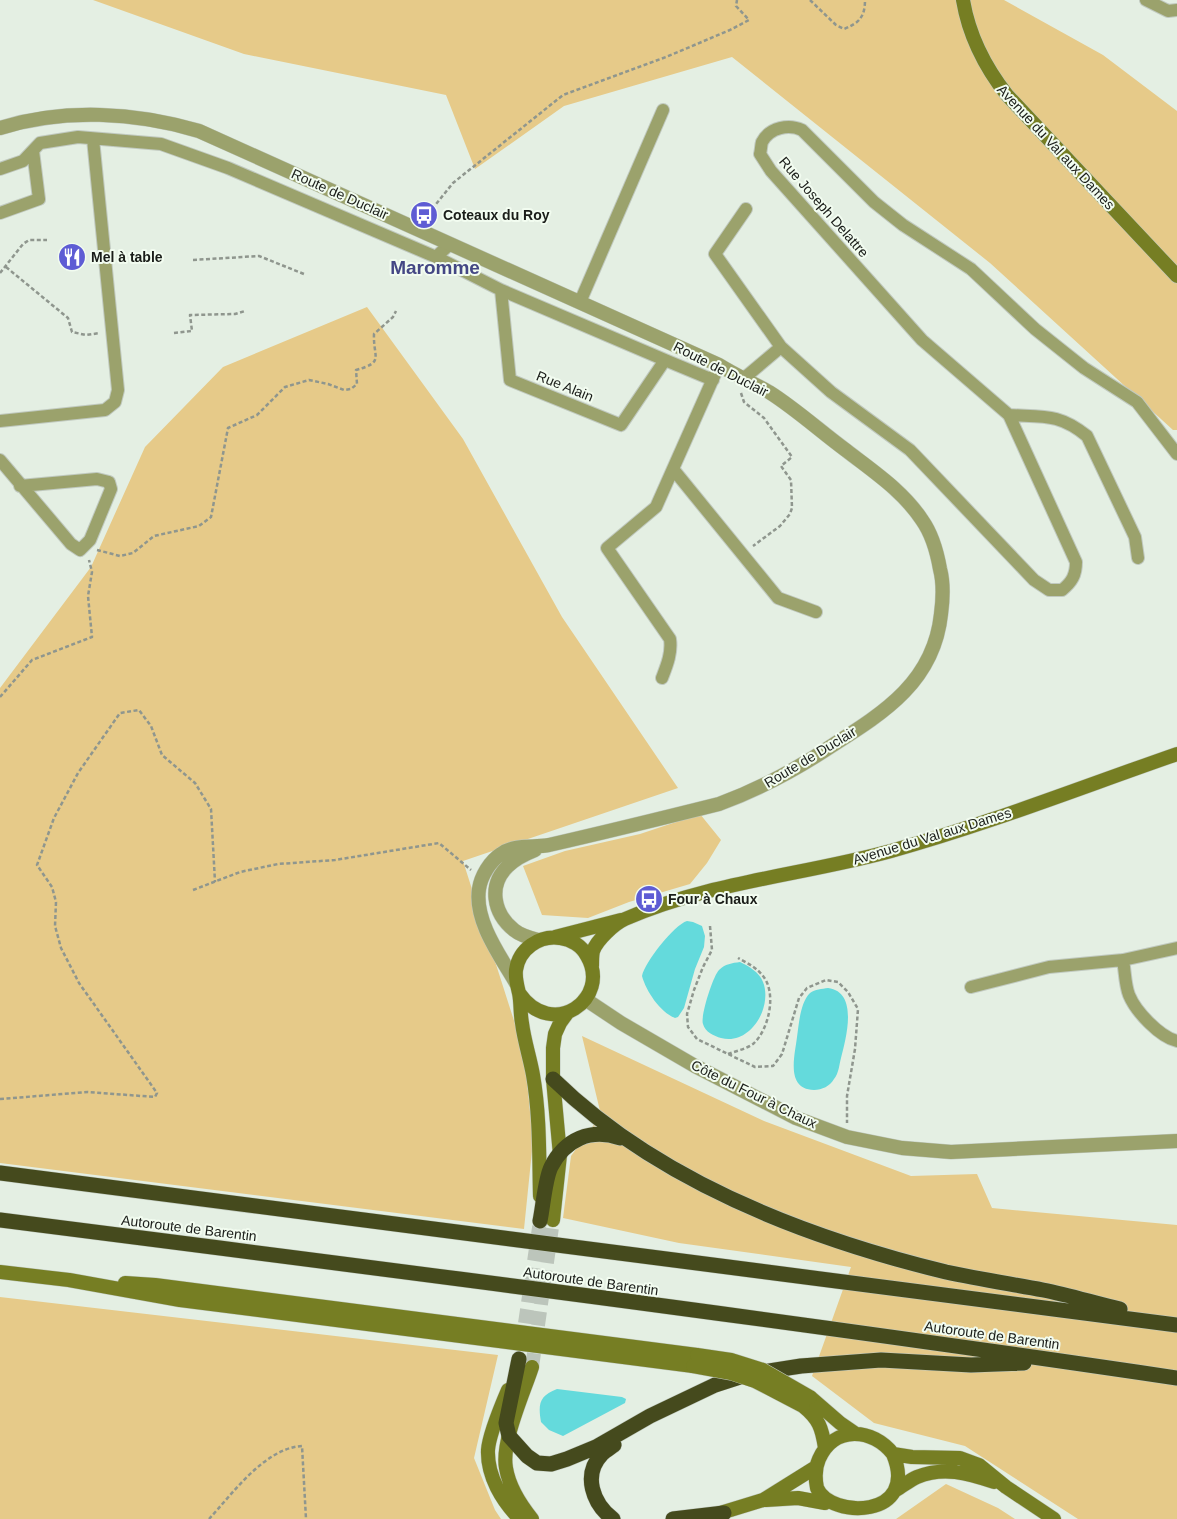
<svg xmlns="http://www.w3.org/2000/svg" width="1177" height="1519" viewBox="0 0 1177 1519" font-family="Helvetica,sans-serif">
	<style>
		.green { fill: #e6ca89 }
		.water { fill: #64dadc }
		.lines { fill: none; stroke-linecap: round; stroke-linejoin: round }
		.secondary-tunnel { stroke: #bcc5bb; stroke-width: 14; stroke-dasharray: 14 7; stroke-linecap: butt }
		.minor-casing { stroke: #c0c9bf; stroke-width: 14 }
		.tertiary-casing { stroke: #c0c9bf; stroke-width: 15 }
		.secondary-casing { stroke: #c0c9bf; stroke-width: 15 }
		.motorway-casing { stroke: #c0c9bf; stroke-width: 16 }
		.path { stroke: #8f968e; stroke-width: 2.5; stroke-dasharray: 4 2.5; stroke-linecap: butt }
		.minor { stroke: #9ba26c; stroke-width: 12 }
		.tertiary { stroke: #9ba26c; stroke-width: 14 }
		.secondary { stroke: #767e23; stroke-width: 14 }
		.motorway { stroke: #454a1d; stroke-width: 15 }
		.secondary-bridge-casing { stroke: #c0c9bf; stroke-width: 15; stroke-linecap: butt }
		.secondary-bridge { stroke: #767e23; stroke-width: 14 }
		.labels { text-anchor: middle; stroke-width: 4; stroke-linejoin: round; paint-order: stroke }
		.street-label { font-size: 14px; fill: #1a1d19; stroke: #f2fcf0 }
		.poi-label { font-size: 14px; font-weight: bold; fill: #1a1d19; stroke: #f2fcf0; text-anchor: start }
		.district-label { font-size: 19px; font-weight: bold; fill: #444784; stroke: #f2fcf0 }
	</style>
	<rect width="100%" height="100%" fill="#e4efe3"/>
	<path class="green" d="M93,0H1004L1103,55L1177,111V430H1173L990,263L732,57L564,106L475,169L446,95L244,54Z
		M367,307L463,439L562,617L678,788L463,861L524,1052L533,1141L524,1229L0,1163V688L91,567L145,447L223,367Z
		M700,814L721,840L707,863L690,884L629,902L588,918L542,915L523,866L565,851L640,834Z
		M582,1036L764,1121L911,1176L977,1174L992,1208L1177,1225V1519H1078L965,1446L874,1423L812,1376L851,1267L679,1243L563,1218L571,1156L601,1115Z
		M0,1297L498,1355L474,1458L495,1510L501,1519H0Z
		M946,1484L998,1508L1015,1519H896Z"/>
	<path class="water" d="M687,921L693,922L702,926L705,936L704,947L695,969L684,1008L678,1017L675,1018C660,1012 646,991 642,976C645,962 674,925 687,921Z
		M740,962C749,966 760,973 763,982C773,1007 750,1046 721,1038C714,1036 705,1032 703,1024C700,1017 713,976 719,970C725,964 732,963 740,962Z
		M828,988C859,992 846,1038 841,1058C839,1065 839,1073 834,1079C830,1086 822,1090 814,1090C785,1089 795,1055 797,1037C799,1024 800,1003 810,993C815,989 822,989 828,988Z
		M557,1389L622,1397L626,1399L625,1403L563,1436L549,1430L541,1422C538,1404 539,1396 557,1389Z"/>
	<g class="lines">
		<path class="secondary-tunnel" d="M522,1344L540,1221
			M532,1367L553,1220"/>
		<g class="minor-casing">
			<path id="minor" d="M1146,0L1168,11L1177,10
				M0,169L23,161L40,143L78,137L161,144L228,168L436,257L450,244
				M0,213L39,199L33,151
				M436,257L501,290L510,380L621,425L665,360L713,380
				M501,290L665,360
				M580,302L663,110
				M781,347L831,392L910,450L1034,580L1049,590H1062C1072,582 1076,575 1076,562L1009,415L922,340L771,171L760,154C761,151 761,145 762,142C770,127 789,124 802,130L874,202L903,225L971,269L1035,329L1084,368L1137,402L1177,454
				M743,379L781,347L715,254L746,209
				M1009,415C1043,417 1059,413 1087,436L1135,537L1138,558
				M0,421L105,410L115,402L118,390L93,139
				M0,460L71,544L80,550L90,540L111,489L109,482L97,479L20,486
				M673,469L778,598L816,612
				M662,678C667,665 672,653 670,639L607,548L656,507L716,372
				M1123,960C1125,971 1125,985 1129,995C1136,1012 1160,1037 1177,1041
				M971,987L1049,967L1123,960L1177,948"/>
		</g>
		<g class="tertiary-casing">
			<path id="tertiary" d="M0,128C64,108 135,112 199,131L719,365C735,375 753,383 769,392C796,409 821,432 847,451C874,472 903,491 922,520C932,534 937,552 940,569C944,584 943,599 941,614C934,681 885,712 833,745C797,769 760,789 719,804C663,818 606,832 549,845C533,848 514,844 501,854C490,861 481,876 479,889C474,921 501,957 516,983
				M535,850C525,854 516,858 508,866C488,885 493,913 514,930C520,935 530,938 538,940
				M585,999L621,1023L695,1066L796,1118L847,1137L902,1148L951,1152L1177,1141"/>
		</g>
		<g class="secondary-casing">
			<path id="secondary" d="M963,0C969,36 985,67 1007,95L1177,276
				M555,937L621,920
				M592,966C592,962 592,955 593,951C597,940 614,924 625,919C709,882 803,875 891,851C988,824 1082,787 1177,754
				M519,993C552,1041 612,999 587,956C582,946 571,939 560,938C539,935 519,949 516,970C515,978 517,985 519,993C521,1002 520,1013 522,1023C524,1040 530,1058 533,1075C540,1115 539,1156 540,1196
				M553,1220L560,1155L553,1079V1048L555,1034L560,1023L568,1012
				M0,1272L69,1280L180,1300L693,1366
				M125,1283L155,1285L697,1355
				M508,1390C502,1404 489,1436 488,1450C487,1476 502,1501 520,1519
				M810,1397L840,1423L856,1434
				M803,1406C819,1419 822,1428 825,1448
				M893,1454C920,1519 830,1519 817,1488C815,1478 815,1468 819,1459C834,1425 873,1428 893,1454L912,1457L960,1458L979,1465L1006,1487L1054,1519
				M896,1490C903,1486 910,1480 917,1477C943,1466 968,1473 994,1482
				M766,1500L798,1498L825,1503
				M714,1515L763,1500L816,1467
				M532,1519C520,1504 509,1487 506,1468C501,1442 524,1392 532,1367"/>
		</g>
		<g class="motorway-casing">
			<path id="motorway" d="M553,1079C657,1181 807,1238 946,1272C978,1279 1011,1284 1043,1290C1069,1295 1094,1303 1120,1309
				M0,1173L1177,1325
				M0,1220C393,1270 785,1320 1177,1378
				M540,1221C543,1207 545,1179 551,1167C565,1139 591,1128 620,1138
				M519,1359L506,1423L509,1436L527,1456L537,1463L551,1464L567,1459L596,1447L650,1416L715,1385L749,1374L801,1366L881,1360L971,1365L1024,1363
				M613,1519C593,1504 582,1475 602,1454C605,1451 610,1448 614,1445
				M673,1519L724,1513"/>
		</g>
		<path class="path" d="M810,0L836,25L844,29C859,23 865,17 865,0
			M424,219L453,183L563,95L666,57L730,30L749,20L736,6L737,0
			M193,260L259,256L304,274
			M6,267L68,318L72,332L86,335L100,333
			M0,273L23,244L29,240H47
			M174,333L192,331L190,315L235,314L245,311
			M741,393L744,402L764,418L792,457L781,466L791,480L792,508L790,514L780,526L753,546
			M97,550L120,556L133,553L154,536L199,526L211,517L228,428L257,415L285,387L309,380L328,384L344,390L351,389L357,384L356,370C385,362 373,358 374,334L393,317L396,311
			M0,697L32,660L92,637L88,596L92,572L89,560
			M193,890L240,872L278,864L335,860L439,843L471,870
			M710,926L712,950L703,967L694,990L687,1014L688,1027L697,1039L755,1067L773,1066L782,1054L799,998L807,988L826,980L838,982L848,992L858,1009L855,1049L847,1096V1123
			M728,1054C736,1051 746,1049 753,1044C769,1030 777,993 763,976C756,967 747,963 738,958
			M0,1099L88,1092L155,1097L157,1093L79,983L61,948L55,926L56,902L52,887L37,865L54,818L78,773L120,713L139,710L151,726L162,755L195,783L211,809L215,882
			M209,1519C233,1493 265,1448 302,1446L306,1519"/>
		<use href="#minor" class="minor"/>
		<use href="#tertiary" class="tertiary"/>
		<use href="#secondary" class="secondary"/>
		<use href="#motorway" class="motorway"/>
		<g class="secondary-bridge-casing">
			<path id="secondary-bridge" d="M697,1355L731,1360L763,1370L810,1397
				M693,1366L731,1373L755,1381L803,1406"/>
		</g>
		<use href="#secondary-bridge" class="secondary-bridge"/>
	</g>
	<defs>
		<g id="bus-disc" transform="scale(1.4375)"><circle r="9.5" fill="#5e5cd4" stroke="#f2fcf0"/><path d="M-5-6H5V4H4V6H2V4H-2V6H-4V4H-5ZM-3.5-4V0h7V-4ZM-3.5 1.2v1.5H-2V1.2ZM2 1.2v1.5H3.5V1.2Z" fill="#fff"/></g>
		<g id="restaurant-disc" transform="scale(1.4375)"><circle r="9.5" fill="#5e5cd4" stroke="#f2fcf0"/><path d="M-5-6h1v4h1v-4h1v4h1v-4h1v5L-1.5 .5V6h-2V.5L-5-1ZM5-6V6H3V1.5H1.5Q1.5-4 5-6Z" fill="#fff"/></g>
	</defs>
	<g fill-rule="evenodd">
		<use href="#bus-disc" x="424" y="215"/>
		<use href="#restaurant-disc" x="72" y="257"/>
		<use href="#bus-disc" x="649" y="899"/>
	</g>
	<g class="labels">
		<g class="street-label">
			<text transform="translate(1056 147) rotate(47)" y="5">Avenue du Val aux Dames</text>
			<text transform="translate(340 194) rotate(24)" y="5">Route de Duclair</text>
			<text transform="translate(824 207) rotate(49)" y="5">Rue Joseph Delattre</text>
			<text transform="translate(721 369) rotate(27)" y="5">Route de Duclair</text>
			<text transform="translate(565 386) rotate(22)" y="5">Rue Alain</text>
			<text transform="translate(810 757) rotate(-31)" y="5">Route de Duclair</text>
			<text transform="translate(932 836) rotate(-17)" y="5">Avenue du Val aux Dames</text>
			<text transform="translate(754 1094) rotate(26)" y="5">Côte du Four à Chaux</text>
			<text transform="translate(189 1228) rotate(7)" y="5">Autoroute de Barentin</text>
			<text transform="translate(591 1281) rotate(8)" y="5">Autoroute de Barentin</text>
			<text transform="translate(992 1335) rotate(8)" y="5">Autoroute de Barentin</text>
		</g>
		<g class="poi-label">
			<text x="443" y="220">Coteaux du Roy</text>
			<text x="91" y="262">Mel à table</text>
			<text x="668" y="904">Four à Chaux</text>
		</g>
		<g class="district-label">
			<text x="435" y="274">Maromme</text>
		</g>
	</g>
</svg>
